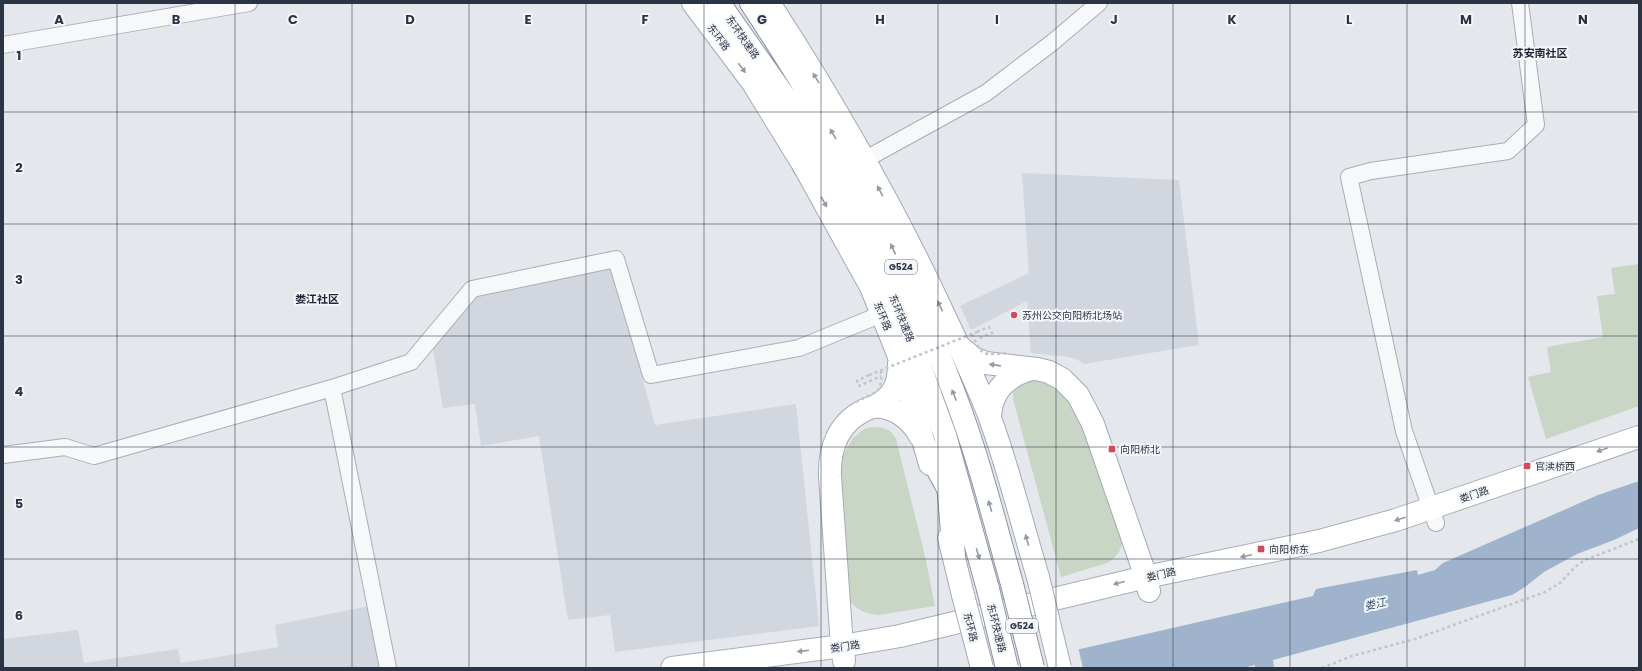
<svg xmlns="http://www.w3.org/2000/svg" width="1642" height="671" viewBox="0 0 1642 671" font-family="Poppins,'Noto Sans SC',sans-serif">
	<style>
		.built { fill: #d2d6de }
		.green { fill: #c9d6c5 }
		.water { fill: #9fb4cc }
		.pier { fill: #e4e7ec }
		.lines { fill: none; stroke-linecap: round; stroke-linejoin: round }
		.street-casing { stroke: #a9aeb7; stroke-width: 18 }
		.secondary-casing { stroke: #a9aeb7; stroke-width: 24 }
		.primary-casing { stroke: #a3abb8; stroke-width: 24 }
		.highway-casing { stroke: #8b94a3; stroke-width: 24 }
		.path { stroke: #c2c5cb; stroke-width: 2.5; stroke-dasharray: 3 3; stroke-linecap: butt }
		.street { stroke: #f7f8fa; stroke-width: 16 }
		.secondary { stroke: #fff; stroke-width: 22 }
		.primary { stroke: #fff; stroke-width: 22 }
		.highway { stroke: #fff; stroke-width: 22 }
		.primary-bridge-casing { stroke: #a3abb8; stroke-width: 24; stroke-linecap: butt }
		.highway-bridge-casing { stroke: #8b94a3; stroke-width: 24; stroke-linecap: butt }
		.path-bridge { stroke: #c2c5cb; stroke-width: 2.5; stroke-dasharray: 3 3; stroke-linecap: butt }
		.primary-bridge { stroke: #fff; stroke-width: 22 }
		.highway-bridge { stroke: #fff; stroke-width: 22 }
		.oneway { fill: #959aa2 }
		.grid { fill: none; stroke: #2b3445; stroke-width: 1; stroke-opacity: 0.55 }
		.poi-dot { fill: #d1495b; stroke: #f4f6f9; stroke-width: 1.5 }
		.labels { text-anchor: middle; stroke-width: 4; stroke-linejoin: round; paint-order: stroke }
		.shield { fill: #f4f6f9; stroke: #676e7b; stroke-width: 1 }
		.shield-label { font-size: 9px; font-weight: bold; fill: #2b3445 }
		.street-label { font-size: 10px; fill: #2b3445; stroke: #f4f6f9 }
		.poi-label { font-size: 10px; fill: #2b3445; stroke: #f4f6f9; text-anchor: start }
		.neighbourhood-label { font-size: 11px; font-weight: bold; fill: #1d2536; stroke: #f4f6f9 }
		.water-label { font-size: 11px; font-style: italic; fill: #34527a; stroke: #f4f6f9 }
		.grid-label { font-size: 13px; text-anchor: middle; font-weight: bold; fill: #2b3445; stroke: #f4f6f9; stroke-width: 4; stroke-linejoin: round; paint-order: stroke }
	</style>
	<rect width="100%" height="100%" fill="#e4e7ec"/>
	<path class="built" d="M1022,173L1179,180L1199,345L1084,364L1078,360L1069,357L1031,353L1027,301L971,330L960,306L1029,273Z
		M613,266L655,425L796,404L819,626L615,652L610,615L568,620L539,436L481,446L475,404L443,408L433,349L477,293Z
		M384,603L397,668H3V639L78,630L84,663L178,649L181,663L278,647L275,625Z"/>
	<path class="green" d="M1639,264V406L1546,439L1528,377L1551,372L1547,347L1603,337L1597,296L1615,294L1611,268Z
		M1035,380L1050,382L1070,392L1123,537C1122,549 1118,557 1107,563L1061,577L1013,399V385Z
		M871,427C883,427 890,428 896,439L925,556L935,606L879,615C867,614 855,610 849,599L839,481L841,458L853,438L864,429Z"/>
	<path class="water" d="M1639,481V528L1614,540L1577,554L1544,572L1525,587L1512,595L1273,660L1274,668H1255V665L1242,668H987L1076,650L1313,596L1316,589L1417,570L1418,575L1435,570L1443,563L1598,495Z"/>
	<path class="pier" d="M1078,647L1083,668H985L987,666Z"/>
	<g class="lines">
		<g class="street-casing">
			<path id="street" d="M3,45L249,3
				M864,160L986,93L1053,42L1099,3
				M332,388L388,668
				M3,455L65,447L94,456L332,388L411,362L472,289L616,259L651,375L799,348L882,314
				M1436,523L1404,431L1349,177L1371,171L1508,151L1536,125L1520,3"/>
		</g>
		<g class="secondary-casing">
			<path id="secondary" d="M672,668L842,646L900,636L1146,577L1319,541L1396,520L1639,437"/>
		</g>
		<g class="primary-casing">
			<path id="primary" d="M693,3L753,83L804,166L871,287L898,354L930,464
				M769,3C834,103 894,207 944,315C960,349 977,383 990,418C1009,470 1022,524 1038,577
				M959,346L973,358L986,363L1037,369L1049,372L1062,379L1078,395L1093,424L1146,577L1149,591
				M873,407C893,405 911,419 920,436
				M990,417C991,391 1008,374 1033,369
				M949,538L963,595
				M844,661L842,646L830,476C829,449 838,424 863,411C868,408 873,408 877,405C894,396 899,383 899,364"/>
		</g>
		<g class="highway-casing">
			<path id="highway" d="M719,3L799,117L841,189L873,251L901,314L945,435L988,589
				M751,3C795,69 836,137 873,208C904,267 930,330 954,393C978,455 994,520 1012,584
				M800,124L804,166L839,188
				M925,446L952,496
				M948,483L954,556"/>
		</g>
		<path class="path" d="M977,332L989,327L992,333L977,339
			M869,375L857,381L859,386L881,376
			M1322,668L1352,656L1415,639L1545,592L1560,583L1575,567L1585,560L1639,539"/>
		<use href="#street" class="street"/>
		<use href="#secondary" class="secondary"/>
		<use href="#primary" class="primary"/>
		<use href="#highway" class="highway"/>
		<g class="primary-bridge-casing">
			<path id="primary-bridge" d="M1038,577L1060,668
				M963,595L982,668"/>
		</g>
		<g class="highway-bridge-casing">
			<path id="highway-bridge" d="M1012,584L1033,668
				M988,589L1007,668"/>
		</g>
		<path class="path-bridge" d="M972,334C982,357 983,355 1008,353
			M869,375L977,332
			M856,402C876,391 882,395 881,371"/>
		<use href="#primary-bridge" class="primary-bridge"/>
		<use href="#highway-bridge" class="highway-bridge"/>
	</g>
	<defs><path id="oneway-solid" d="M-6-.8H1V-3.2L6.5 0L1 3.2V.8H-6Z"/></defs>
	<g class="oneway">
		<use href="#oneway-solid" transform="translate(742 68) rotate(53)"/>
		<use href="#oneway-solid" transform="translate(816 78) rotate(-121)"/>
		<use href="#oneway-solid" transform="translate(833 134) rotate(-120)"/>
		<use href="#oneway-solid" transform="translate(880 191) rotate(-118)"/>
		<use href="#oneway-solid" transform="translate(824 202) rotate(61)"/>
		<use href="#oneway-solid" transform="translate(893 249) rotate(-115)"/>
		<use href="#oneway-solid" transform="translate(940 306) rotate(-115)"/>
		<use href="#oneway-solid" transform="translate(995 365) rotate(-172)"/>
		<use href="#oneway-solid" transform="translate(954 395) rotate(-111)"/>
		<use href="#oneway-solid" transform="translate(1602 450) rotate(161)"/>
		<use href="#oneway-solid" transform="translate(990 506) rotate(-106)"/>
		<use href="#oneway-solid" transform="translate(1400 519) rotate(162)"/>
		<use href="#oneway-solid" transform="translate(1027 540) rotate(-106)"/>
		<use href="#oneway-solid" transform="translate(978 554) rotate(74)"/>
		<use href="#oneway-solid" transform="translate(1246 556) rotate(168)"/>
		<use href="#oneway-solid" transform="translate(1119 583) rotate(166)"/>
		<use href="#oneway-solid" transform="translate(803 651) rotate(173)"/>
	</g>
	<path class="grid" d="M117,3V668M235,3V668M352,3V668M469,3V668M586,3V668M704,3V668M821,3V668M938,3V668M1056,3V668M1173,3V668M1290,3V668M1407,3V668M1525,3V668M3,112H1639M3,224H1639M3,336H1639M3,447H1639M3,559H1639"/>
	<g class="poi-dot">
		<circle cx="1014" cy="315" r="4"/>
		<rect x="1108" y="445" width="8" height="8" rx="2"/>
		<rect x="1523" y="462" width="8" height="8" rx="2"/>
		<rect x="1257" y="545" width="8" height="8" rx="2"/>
	</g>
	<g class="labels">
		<g class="shield">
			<rect x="885" y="260" width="32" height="14" rx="3"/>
			<rect x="1006" y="619" width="32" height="14" rx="3"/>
		</g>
		<g class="shield-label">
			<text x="901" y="270">G524</text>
			<text x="1022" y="629">G524</text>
		</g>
		<g class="street-label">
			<text transform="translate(719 37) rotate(53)" y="4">东环路</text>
			<text transform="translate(743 37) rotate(55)" y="4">东环快速路</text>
			<text transform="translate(883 316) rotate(68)" y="4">东环路</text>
			<text transform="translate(902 318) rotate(68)" y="4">东环快速路</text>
			<text transform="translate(1474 494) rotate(-19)" y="4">娄门路</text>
			<text transform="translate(1161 574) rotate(-12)" y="4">娄门路</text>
			<text transform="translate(971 627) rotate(76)" y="4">东环路</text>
			<text transform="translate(997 628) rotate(76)" y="4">东环快速路</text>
			<text transform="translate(845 646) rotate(-8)" y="4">娄门路</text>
		</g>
		<g class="poi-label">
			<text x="1022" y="319">苏州公交向阳桥北场站</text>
			<text x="1120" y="453">向阳桥北</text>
			<text x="1535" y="470">官渎桥西</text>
			<text x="1269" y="553">向阳桥东</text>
		</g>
		<g class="neighbourhood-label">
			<text x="1540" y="57">苏安南社区</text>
			<text x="317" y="303">娄江社区</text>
		</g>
		<g class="water-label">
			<text transform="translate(1375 604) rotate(-13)" y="4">娄江</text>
		</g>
	</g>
	<g class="grid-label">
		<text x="59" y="24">A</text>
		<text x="176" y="24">B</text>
		<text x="293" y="24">C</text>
		<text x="410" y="24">D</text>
		<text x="528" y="24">E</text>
		<text x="645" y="24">F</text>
		<text x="762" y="24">G</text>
		<text x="880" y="24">H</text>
		<text x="997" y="24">I</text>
		<text x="1114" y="24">J</text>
		<text x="1232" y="24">K</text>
		<text x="1349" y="24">L</text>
		<text x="1466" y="24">M</text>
		<text x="1583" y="24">N</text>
		<text x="19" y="60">1</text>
		<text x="19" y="172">2</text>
		<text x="19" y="284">3</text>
		<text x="19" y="396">4</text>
		<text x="19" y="508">5</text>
		<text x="19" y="620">6</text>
	</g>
	<rect width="1642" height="671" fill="none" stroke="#2b3445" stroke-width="8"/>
</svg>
